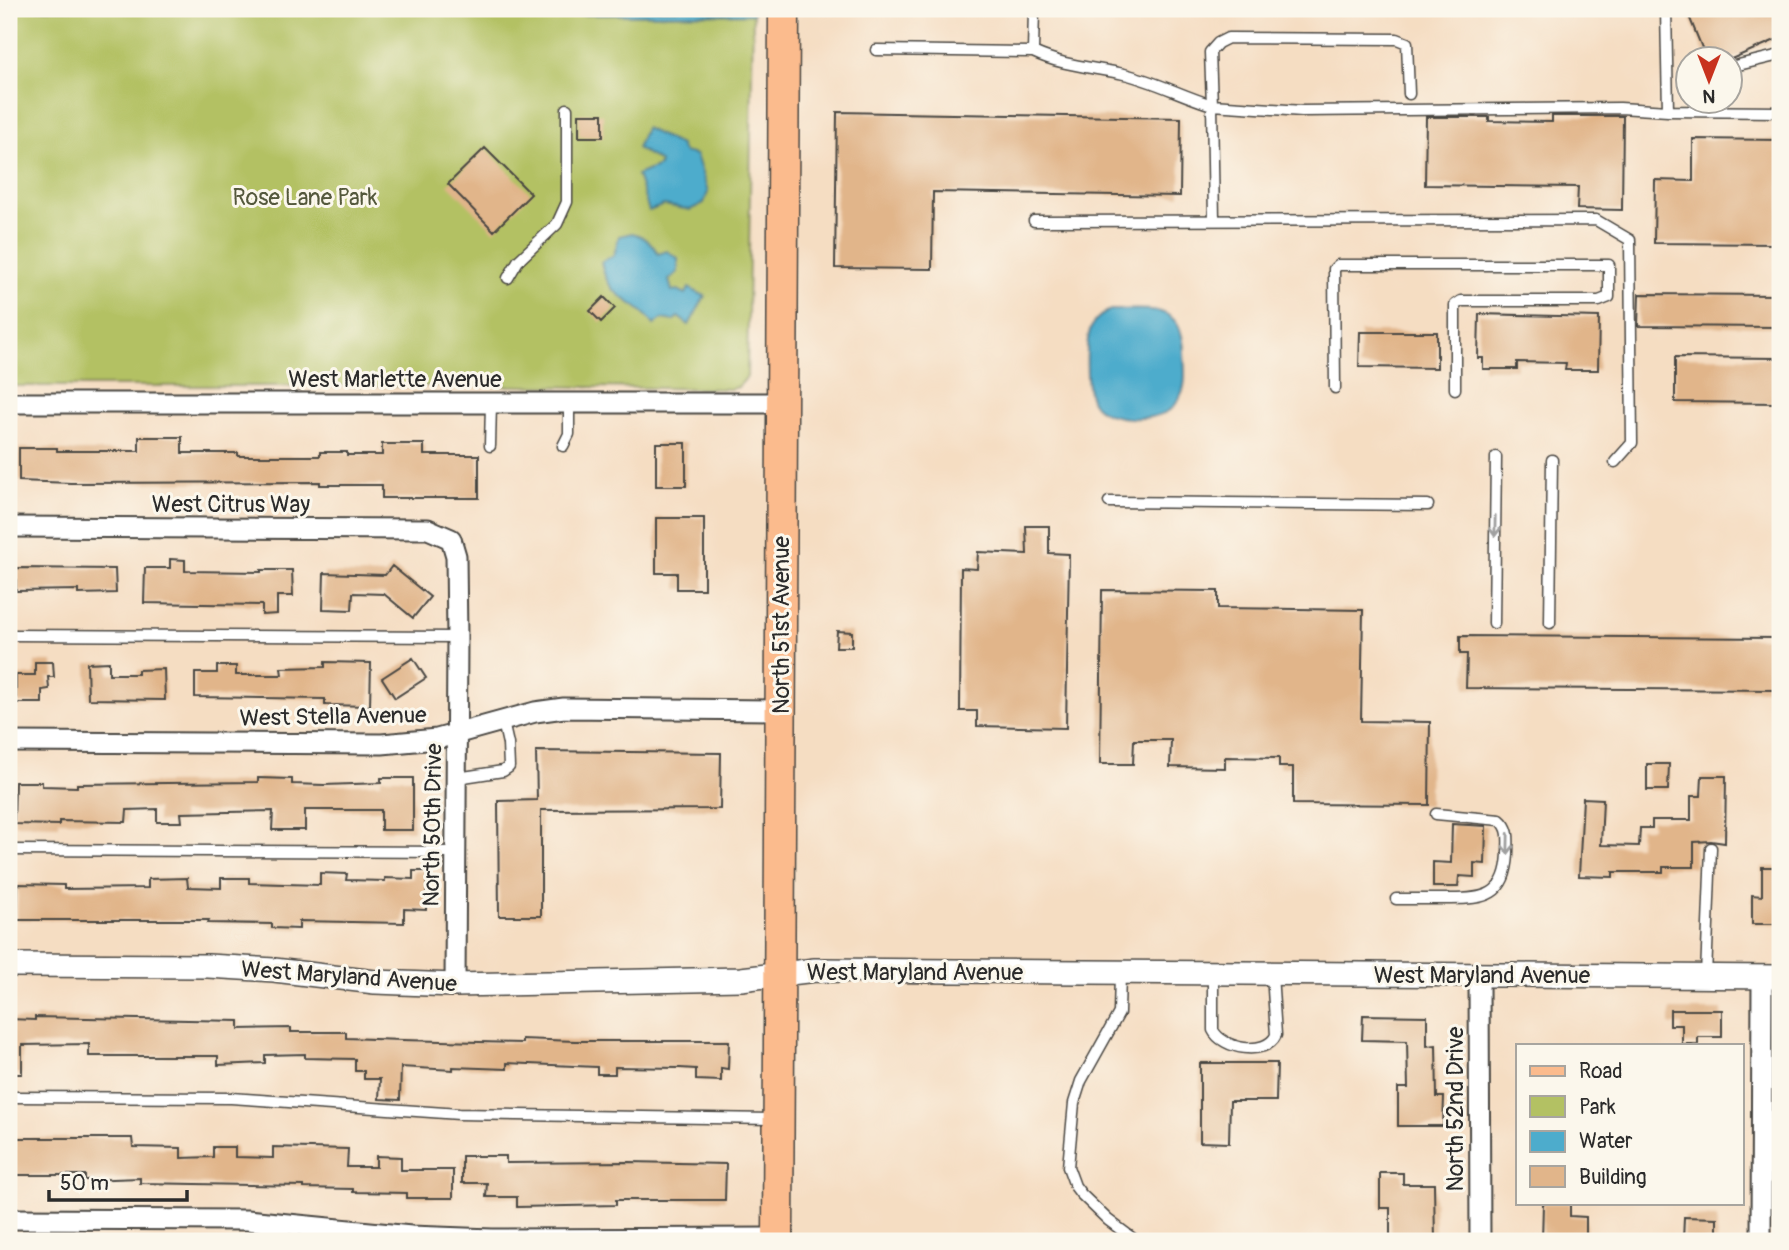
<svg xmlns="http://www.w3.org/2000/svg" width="1789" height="1250" viewBox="0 0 1789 1250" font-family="Pangolin,sans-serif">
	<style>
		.green { fill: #b3c163; stroke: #6f7647; stroke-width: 2 }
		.water { fill: #4daccc; stroke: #3c6c7c; stroke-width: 2 }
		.building { fill: #e1b58a }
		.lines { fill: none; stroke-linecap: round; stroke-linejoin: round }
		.service-casing { stroke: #494642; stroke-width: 13 }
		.minor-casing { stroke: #494642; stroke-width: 23 }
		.tertiary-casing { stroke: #494642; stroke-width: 26 }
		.primary-casing { stroke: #494642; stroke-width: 33 }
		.service { stroke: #fff; stroke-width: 10 }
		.minor { stroke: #fff; stroke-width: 19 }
		.tertiary { stroke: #fff; stroke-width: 23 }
		.primary { stroke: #fbbb8d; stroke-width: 30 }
		.oneway { stroke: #a0a0a0 }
		.labels { text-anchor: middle; stroke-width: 6; stroke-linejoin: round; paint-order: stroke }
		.park-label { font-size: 23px; fill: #54583c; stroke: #fbf7ec }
		.street-label { font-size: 23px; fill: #2b2b2b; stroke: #fbf7ec }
	</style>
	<rect width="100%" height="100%" fill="#fbf7ec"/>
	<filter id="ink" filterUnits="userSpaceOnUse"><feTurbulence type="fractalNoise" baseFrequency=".0143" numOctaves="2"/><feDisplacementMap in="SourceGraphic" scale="14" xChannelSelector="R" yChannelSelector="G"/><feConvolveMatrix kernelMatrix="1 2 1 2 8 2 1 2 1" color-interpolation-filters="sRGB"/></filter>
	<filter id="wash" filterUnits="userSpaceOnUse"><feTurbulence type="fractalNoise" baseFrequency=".00686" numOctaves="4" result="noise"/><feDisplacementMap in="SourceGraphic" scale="28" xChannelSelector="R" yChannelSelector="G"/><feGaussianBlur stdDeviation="1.57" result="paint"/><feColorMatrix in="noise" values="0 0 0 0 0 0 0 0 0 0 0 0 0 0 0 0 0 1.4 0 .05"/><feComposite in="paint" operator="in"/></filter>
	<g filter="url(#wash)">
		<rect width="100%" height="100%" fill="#f5ddc2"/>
		<path class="green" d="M9,9H566V15L753,14L747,377L738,387L731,389L513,386H9Z"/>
		<path class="water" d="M566,9H753V14L566,15Z
			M645,128L680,145L683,152L696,155L708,192L704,203L690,210L664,205L649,211L637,175L659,166L660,162L637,148Z
			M632,233C644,236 652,242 658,254L667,251L678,258V272L669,280L672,291L678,290L686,294L689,288L705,296L689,325L678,317L673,321L662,319L654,325C635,297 609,303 601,262L614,255L619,236Z
			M1110,310C1149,310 1183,302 1184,352C1184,364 1187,378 1183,390C1180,398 1176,407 1168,411C1150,422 1105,421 1093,403C1085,391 1085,341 1091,328C1094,319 1102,315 1110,310Z"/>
		<g id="blocks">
			<path class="building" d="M1686,9H1780V38L1729,60H1707Z
				M837,112L1181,118L1180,196L933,192L932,269L835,268Z
				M579,114H603V137H579Z
				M1552,116H1623L1622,210L1577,209L1578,187L1425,185L1426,117H1489V121L1552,122Z
				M1693,139L1780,140V244L1654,243L1655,180L1693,181Z
				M485,148L531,194L494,231L448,184Z
				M1639,294L1780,295V327L1638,326Z
				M604,297L615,308L601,322L590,311Z
				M1479,314L1599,317L1598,370H1565L1566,363L1517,362V369H1483V358H1478Z
				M1360,332H1437V368L1359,367Z
				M1675,357L1780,358V403L1675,402Z
				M139,437H182V453H238V456H320V452H347V455H382V444H424V455H479V498H382V485H320V482L71,483L19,481V448H57V451H139Z
				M656,443H686V486H656Z
				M656,518H704V589H677V573H656Z
				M1026,526H1049V553L1069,554L1066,728L977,726V711H960L961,568L977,569L978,552L1027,554Z
				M170,559L185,560V571L261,572V570H292L293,596H277V614L262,615V605L144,603L145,568H170Z
				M392,566L430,597L413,618L384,594L353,593L352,610L323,609L324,573L385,575Z
				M16,568L115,569L116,593L78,594V590L16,591Z
				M1102,590L1218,591V608L1363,610L1361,721L1430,722L1429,805L1293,804V767H1279V758L1225,757V768L1170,767L1171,740H1134L1133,764H1100Z
				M837,631L852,632V647H836Z
				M1460,636L1780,638V690L1466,688L1467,654H1460Z
				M413,658L426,678L395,698L382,678Z
				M35,662H53L54,677H48L49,689L42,690V703H16V675H35Z
				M109,662V674H138V670L164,669L165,700L88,699L87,663Z
				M325,662L371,663L370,706L325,705V699L195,697V673H217V666H236V675H282L281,668L325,667Z
				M536,751L721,753L720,809L541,810V916H499L498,801L537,800Z
				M1647,764H1669L1668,790H1647Z
				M1702,776H1726L1725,843L1711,841L1694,842V867H1663V872H1613V877L1579,876L1583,798L1603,799L1601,845L1639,846L1640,828H1652V820H1691V796H1701Z
				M258,778L292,779V784L324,785L381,783V778H413V830H381V810H305V830H272L273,811L181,813L182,822H157V809L127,810L126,822L59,821V825L14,824L15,782H42V786L77,787V784L258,782Z
				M1452,824L1486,826L1485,864L1474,863V877L1459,876L1458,887H1433V862L1451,863Z
				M1762,867H1780V924H1752V895L1762,896Z
				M413,871H427L426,910L404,909V923L299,921V929L272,928V924L208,923L209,920H17L18,884L64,885V889L148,888V879L187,878L188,887L221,888V878H249V883L320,885V873L347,874L346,880L385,881V878L413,879Z
				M1670,1010H1722V1037H1698V1044H1682V1025H1670Z
				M1363,1015L1427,1016V1046L1436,1045L1437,1097H1444L1443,1126H1398V1088H1408L1407,1041L1362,1040Z
				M35,1017L239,1021V1029L291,1028V1032H346V1038L402,1040L522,1043V1039L575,1041H729L728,1069L721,1068V1081L696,1080V1069L680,1068L615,1067V1074H597V1067L507,1063V1069L453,1067V1070L401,1067L400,1100L379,1099L380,1079H364V1071H355V1059L305,1058V1054L265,1055V1063L218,1065V1056H89V1044L22,1045V1074H9V1019L35,1020Z
				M1200,1063H1277L1276,1101H1230L1229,1143L1200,1142Z
				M9,1138H132L133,1147L181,1148V1158L213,1157V1147H235V1157L273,1158V1147L348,1149L347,1167H376V1156L401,1157V1170H453V1198H407V1193L353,1192V1189L304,1188V1186L140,1183V1178L85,1180V1175H9Z
				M462,1156H506V1163L629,1162L726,1164L725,1200H616V1205L517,1207V1197H486L487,1183H462Z
				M1380,1173H1403V1184H1434L1435,1241H1390V1208H1380Z
				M1543,1203H1570V1216L1586,1217V1241H1542Z
				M1684,1217L1717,1218V1241H1683Z"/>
		</g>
	</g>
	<g filter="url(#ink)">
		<use href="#blocks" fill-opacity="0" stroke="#494642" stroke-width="2"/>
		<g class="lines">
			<g class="service-casing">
				<path id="service" d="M1666,9L1668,111
					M876,50L1033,52L1034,9
					M1033,52C1063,66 1092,67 1124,74C1155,81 1182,96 1212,105L1210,52L1218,43L1228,38L1397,39L1407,43L1409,94
					M1730,67L1780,55
					M1214,220L1212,105L1302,111L1620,108L1668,111L1780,112
					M1034,221L1596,220L1630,240L1632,443L1615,462
					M508,278L518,261L557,224L567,202V109
					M1335,388L1334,269L1338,265H1609V297L1599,301H1461L1455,305V389
					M490,446L491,403
					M563,446L569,434V403
					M1109,502L1428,505
					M1494,623L1496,457
					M1550,623L1552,460
					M9,635L457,637
					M457,778L503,771L509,767L508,744L503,722
					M9,850L456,852
					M1396,899C1414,899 1432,899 1450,899C1485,899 1506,896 1508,854C1508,841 1511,829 1500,820L1436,814
					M1120,973L1119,1013L1081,1081L1074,1103L1068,1167L1075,1186L1081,1194L1108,1220L1136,1241
					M1213,974V1030C1222,1049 1266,1057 1276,1035L1272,974
					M1706,976L1711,848
					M9,1097L231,1098L459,1114L775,1119"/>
			</g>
			<g class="minor-casing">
				<path id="minor" d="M9,403H781
					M9,527L428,529L451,539L456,556L457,637L455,985
					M9,742L382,744L437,739L535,712L564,708L780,710
					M1479,976L1480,1241
					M9,1219L247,1220L411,1236L492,1239L778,1238
					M1761,1241L1762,977"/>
			</g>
			<g class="tertiary-casing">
				<path id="tertiary" d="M9,965L208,966L274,970L375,982L455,985L741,979L815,970L1780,977"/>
			</g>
			<g class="primary-casing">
				<path id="primary" d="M778,1241L784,9"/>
			</g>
			<use href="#service" class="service"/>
			<use href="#minor" class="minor"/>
			<use href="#tertiary" class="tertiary"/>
			<use href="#primary" class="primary"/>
		</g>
		<defs><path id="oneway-shaft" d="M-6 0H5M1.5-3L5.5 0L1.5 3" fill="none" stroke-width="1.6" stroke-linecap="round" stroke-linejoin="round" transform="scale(1.75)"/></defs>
		<g class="oneway">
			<use href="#oneway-shaft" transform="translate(1495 526) rotate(91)"/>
			<use href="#oneway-shaft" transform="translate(1508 844) rotate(91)"/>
		</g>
	</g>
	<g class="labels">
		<g class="park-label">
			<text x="305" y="205">Rose Lane Park</text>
		</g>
		<g class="street-label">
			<text x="395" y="387">West Marlette Avenue</text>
			<text x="231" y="512">West Citrus Way</text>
			<text transform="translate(781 625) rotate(-90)" y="8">North 51st Avenue</text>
			<text transform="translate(333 716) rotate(-1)" y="8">West Stella Avenue</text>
			<text transform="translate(432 825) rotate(-89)" y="8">North 50th Drive</text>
			<text x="915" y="980">West Maryland Avenue</text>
			<text x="1482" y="983">West Maryland Avenue</text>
			<text transform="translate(349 976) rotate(4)" y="8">West Maryland Avenue</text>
			<text transform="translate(1455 1109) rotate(-90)" y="8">North 52nd Drive</text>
		</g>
	</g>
	<rect width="1789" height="1250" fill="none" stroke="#fbf7ec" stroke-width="35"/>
	<rect x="1516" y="1044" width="228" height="161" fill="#fbf7ec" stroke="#a8a59f" stroke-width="2"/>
	<rect x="1530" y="1066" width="35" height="10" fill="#fbbb8d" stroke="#a8a59f" stroke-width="2"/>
	<text x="1579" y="1078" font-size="21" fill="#2b2b2b">Road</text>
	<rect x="1530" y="1096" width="35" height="21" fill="#b3c163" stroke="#a8a59f" stroke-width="2"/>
	<text x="1579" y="1114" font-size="21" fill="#2b2b2b">Park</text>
	<rect x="1530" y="1131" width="35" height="21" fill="#4daccc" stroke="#a8a59f" stroke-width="2"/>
	<text x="1579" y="1148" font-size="21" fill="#2b2b2b">Water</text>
	<rect x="1530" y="1166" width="35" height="21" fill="#e1b58a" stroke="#a8a59f" stroke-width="2"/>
	<text x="1579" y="1184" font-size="21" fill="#2b2b2b">Building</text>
	<g transform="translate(1709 80) rotate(180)"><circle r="33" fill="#fbf7ec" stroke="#a8a59f" stroke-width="2"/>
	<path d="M0-5L12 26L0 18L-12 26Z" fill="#c8321e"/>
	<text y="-10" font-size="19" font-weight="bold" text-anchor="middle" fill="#2b2b2b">N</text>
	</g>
	<path d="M49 1190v10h138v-10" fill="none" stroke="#2b2b2b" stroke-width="3.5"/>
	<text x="60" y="1190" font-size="21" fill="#2b2b2b" stroke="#fbf7ec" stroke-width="5" paint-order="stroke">50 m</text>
</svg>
